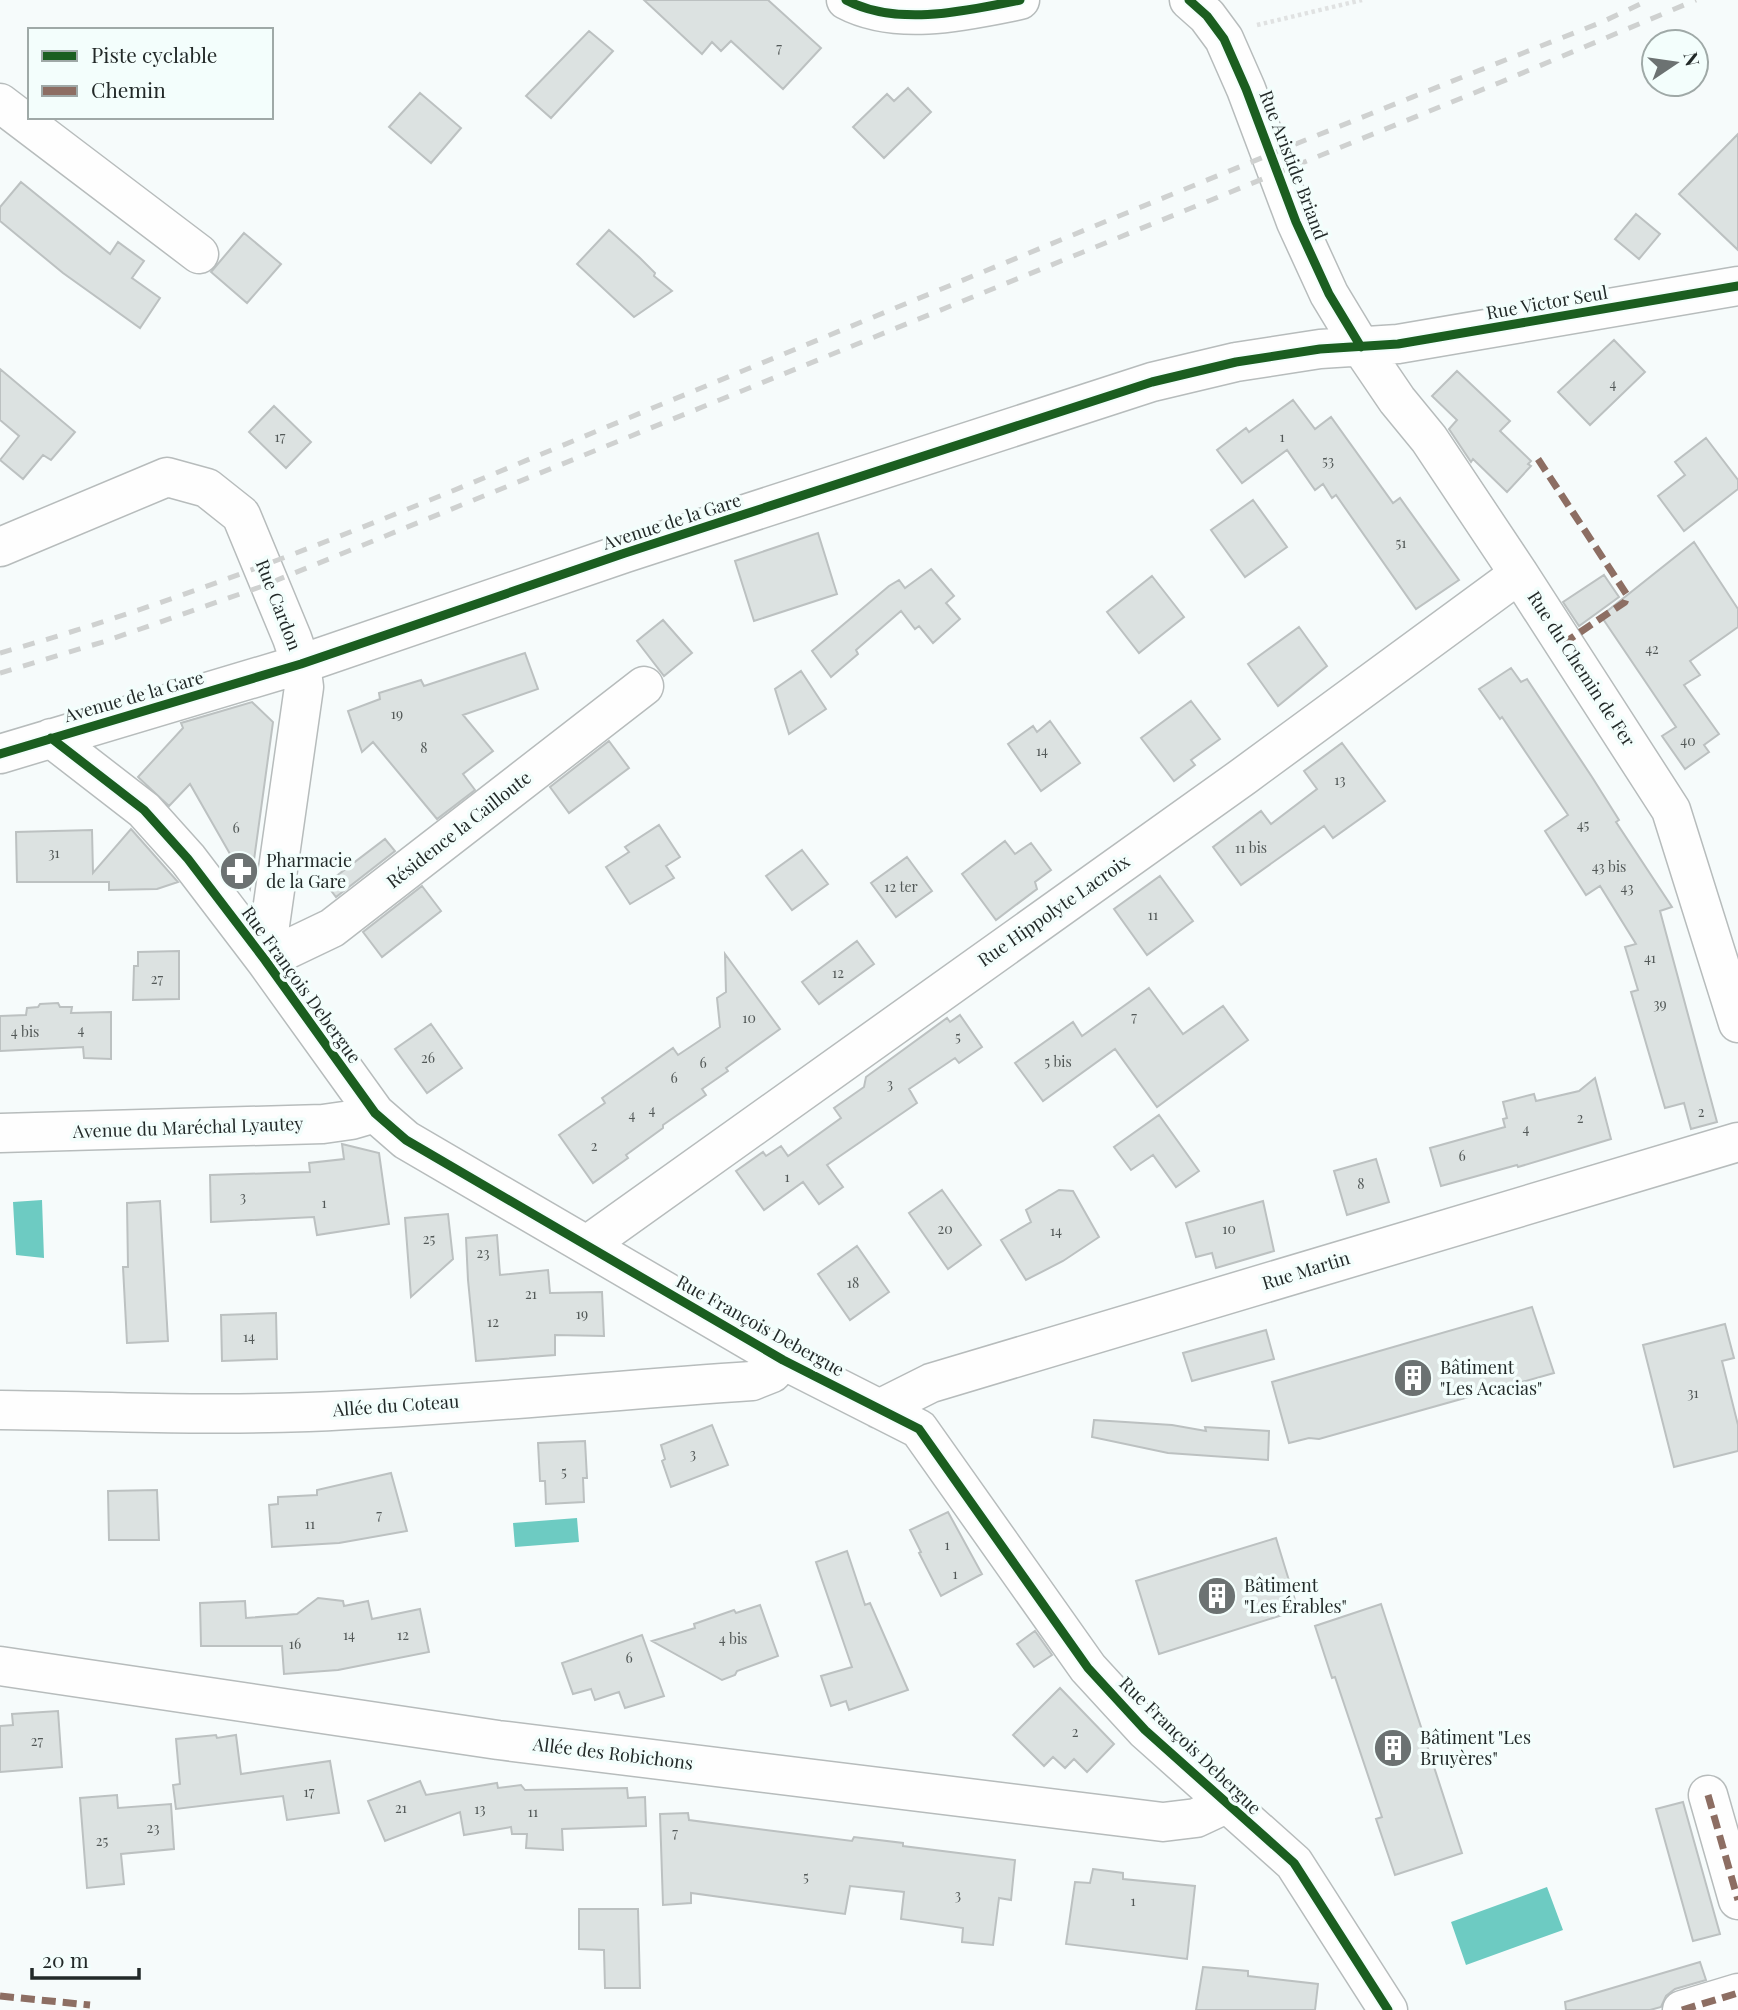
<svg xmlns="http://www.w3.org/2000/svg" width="1738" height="2010" viewBox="0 0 1738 2010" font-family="'Playfair Display',serif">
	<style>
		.water { fill: #6dcbc2 }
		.building { fill: #dce2e1; stroke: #bcc1c1; stroke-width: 2 }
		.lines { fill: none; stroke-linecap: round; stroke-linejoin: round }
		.minor-casing { stroke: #b7bcbc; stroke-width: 41 }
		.path { stroke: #e0e2e2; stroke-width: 4.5; stroke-dasharray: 3.5 3.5; stroke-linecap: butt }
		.minor { stroke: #fefefe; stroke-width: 38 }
		.rail { stroke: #cfd1d0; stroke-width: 5; stroke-dasharray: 12 12; stroke-linecap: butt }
		.quiet { stroke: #8d6e63; stroke-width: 7; stroke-dasharray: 14 7; stroke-linecap: butt }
		.cycleway-casing { stroke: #f3fefc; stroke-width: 13 }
		.cycleway { stroke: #1b5e20; stroke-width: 9 }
		.labels { text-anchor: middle; stroke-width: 7; stroke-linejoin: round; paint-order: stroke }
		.number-label { font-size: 14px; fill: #525857 }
		.street-label { font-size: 18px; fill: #222928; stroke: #f3fefc }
		.poi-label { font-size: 18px; fill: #222928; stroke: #f3fefc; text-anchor: start }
	</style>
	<rect width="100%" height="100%" fill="#f6fbfb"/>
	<path class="water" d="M42,1200L44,1258L16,1255L13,1202Z
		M577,1518L579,1542L515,1547L513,1523Z
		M1547,1887L1563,1930L1466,1965L1451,1922Z"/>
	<path class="building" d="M644,0H768L821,48L783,89L731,41L721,51L712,42L702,54Z
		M589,31L613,51L551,118L526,96Z
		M908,88L931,112L884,158L853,127L887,94L894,101Z
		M420,93L461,128L431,163L389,127Z
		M1738,134V250L1679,194Z
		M21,182L110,254L118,242L144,261L132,278L160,298L140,328L63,273L0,221V207Z
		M1636,214L1660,234L1639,259L1615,239Z
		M609,230L640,258L655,273L654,276L672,291L634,317L577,264Z
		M244,233L281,264L247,303L211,272Z
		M1614,340L1645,372L1590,425L1558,392Z
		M0,369L75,432L51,460L43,455L23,479L0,460L19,436L0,420Z
		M1457,371L1510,421L1500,431L1531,461L1528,464L1531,466L1507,492L1473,459L1471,462L1449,429L1457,420L1432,396Z
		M1293,400L1315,429L1331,417L1393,503L1400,498L1459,580L1416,609L1336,495L1332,498L1323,484L1315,490L1287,450L1242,483L1217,450L1246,428L1249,432Z
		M274,406L311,442L286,468L249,432Z
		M1706,438L1738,480V489L1684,531L1658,496L1685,475L1675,462Z
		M1253,500L1287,547L1245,577L1211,530Z
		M818,533L837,594L754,621L735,561Z
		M1694,542L1738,609V627L1690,661L1700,675L1684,685L1719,734L1704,745L1709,752L1685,769L1662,736L1676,727L1601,616Z
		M931,569L954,596L946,603L960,619L933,643L919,626L915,629L901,611L856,650L858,654L831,677L812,651L889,586L899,580L905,588Z
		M1604,575L1619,597L1579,626L1563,602Z
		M1152,576L1184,617L1139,653L1107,612Z
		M663,620L692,653L664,676L637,641Z
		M1299,627L1327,666L1278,706L1248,664Z
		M525,653L538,689L463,715L493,751L463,774L475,790L437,819L373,742L362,752L348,711L380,699L379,693L421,680L424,686Z
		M1511,668L1521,682L1527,679L1592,777L1619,820L1616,822L1672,907L1660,911L1717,1122L1691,1129L1684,1103L1665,1108L1631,992L1638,990L1625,947L1636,944L1600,886L1586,895L1545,831L1568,815L1502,717L1500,719L1479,689Z
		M801,671L826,709L789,734L775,689Z
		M1191,701L1220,739L1191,760L1195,765L1174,781L1141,738Z
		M252,702L273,722L250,889L190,784L169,806L138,777L183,728L181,723Z
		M1050,721L1080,763L1041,791L1008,744L1033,726L1037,732Z
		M609,741L629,768L569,813L550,787Z
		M1342,743L1385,801L1333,838L1324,826L1241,885L1213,847L1261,811L1271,824L1317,789L1304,771Z
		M659,825L680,857L666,866L674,878L630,904L606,867L629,852L625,847Z
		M131,829L178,882L157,889L109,890V882H17L16,832L92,830L93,873Z
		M385,839L395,851L336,897L326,884Z
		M1005,841L1015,854L1031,843L1051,870L1035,882L1037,889L996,920L962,874Z
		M802,850L828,884L792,910L766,876Z
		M907,857L932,891L896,917L871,883Z
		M1160,876L1193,921L1147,955L1114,909Z
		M422,886L441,911L382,957L363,932Z
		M857,941L874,964L819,1004L802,982Z
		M179,951V999L133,1000L134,966H138V952Z
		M725,954L780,1029L726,1068L728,1071L702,1089L706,1095L663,1125V1128L626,1155L628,1158L593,1183L559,1135L605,1103L602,1098L673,1048L678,1055L720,1027L717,998L726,992Z
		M1149,988L1183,1034L1223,1006L1248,1040L1157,1107L1115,1049L1043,1101L1015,1063L1073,1022L1082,1036Z
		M58,1003L60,1007H72L71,1013L111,1012V1059L84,1058L83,1047L0,1051V1016L26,1015L27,1008L38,1007L40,1004Z
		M960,1015L982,1047L959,1063L955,1058L909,1089L917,1103L827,1165L843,1187L819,1204L803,1182L764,1210L736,1171L763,1152L766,1156L781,1146L788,1156L841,1118L834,1108L864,1087L866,1077L947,1018L950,1022Z
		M431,1024L462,1068L427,1093L395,1049Z
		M1595,1078L1611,1139L1518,1167L1517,1165L1441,1186L1430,1148L1505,1127L1503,1119L1507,1118L1503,1102L1534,1094L1536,1101L1579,1091Z
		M1159,1115L1199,1171L1176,1187L1153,1155L1131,1170L1114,1147Z
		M342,1144L379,1153L389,1224L317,1235L314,1217L211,1222L210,1175L310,1172L309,1163L344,1159Z
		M1376,1159L1389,1202L1347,1215L1334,1171Z
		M942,1190L981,1245L948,1269L909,1213Z
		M1059,1190L1073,1191L1099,1237L1063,1261L1026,1280L1001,1240L1031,1222L1026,1210Z
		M160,1201L168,1341L127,1343L123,1267H128L127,1203Z
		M1263,1201L1274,1251L1216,1268L1212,1253L1196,1257L1186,1223Z
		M448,1214L453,1259L411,1297L405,1218Z
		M497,1235L500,1275L548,1270L550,1293L602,1292L604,1336L555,1335V1355L476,1361L468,1280L466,1238Z
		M857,1246L889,1292L850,1320L818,1274Z
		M1532,1307L1554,1373L1319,1439L1309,1438L1289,1443L1272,1382Z
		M276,1313L277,1359L222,1361L221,1315Z
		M1725,1324L1734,1358L1722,1361L1738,1425V1451L1674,1467L1643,1345Z
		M1266,1330L1274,1359L1192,1381L1183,1353Z
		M1094,1420L1172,1425L1206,1431L1205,1427L1269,1431L1268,1460L1168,1453L1092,1437Z
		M712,1425L728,1465L671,1487L662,1461L665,1459L661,1445Z
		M585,1441L587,1478H583L584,1502L546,1504L545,1481H540L538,1443Z
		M391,1473L407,1531L339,1543L272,1547L269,1505L278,1504V1497L317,1495V1490Z
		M157,1490L159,1540H109L108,1491Z
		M948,1512L982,1574L941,1596L919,1553L921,1552L910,1530Z
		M1276,1538L1298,1610L1159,1654L1136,1581Z
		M847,1551L865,1605L870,1603L908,1690L849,1710L846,1701L831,1706L821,1676L852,1667L816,1562Z
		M318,1598L343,1601L344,1606L368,1601L372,1619L420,1609L429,1652L338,1670L284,1674L282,1646H201L200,1603L245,1601L246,1618L297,1614Z
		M1381,1604L1462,1853L1395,1875L1376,1819L1382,1817L1335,1677L1332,1678L1315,1626Z
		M760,1605L778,1656L737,1671L735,1675L722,1680L652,1641L695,1628L694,1624L734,1610L736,1613Z
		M1035,1631L1052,1655L1034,1667L1017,1644Z
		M642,1635L664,1696L625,1708L619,1692L595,1700L591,1689L573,1694L562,1663Z
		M1060,1688L1114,1744L1087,1772L1074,1759L1065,1768L1053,1757L1044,1766L1013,1735Z
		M58,1711L62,1767L0,1772V1726L13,1725L12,1714Z
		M216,1735L217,1738L236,1735L241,1774L330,1761L339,1813L287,1820L283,1796L176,1809L173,1785L180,1784L176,1739Z
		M420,1781L426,1795L497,1783L498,1788L521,1785L525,1790L627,1788L628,1798L645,1797L646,1826L562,1829L563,1850L526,1848L527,1834H512L511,1827L464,1835L460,1812L385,1841L368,1801Z
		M117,1795L118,1808L171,1804L174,1849L121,1854L124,1884L87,1888L80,1798Z
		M1683,1802L1720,1934L1693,1941L1656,1809Z
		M688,1813L689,1820L852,1841L854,1837L903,1843V1846L1015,1860L1011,1900L999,1898L993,1945L962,1942L963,1928L901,1919L904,1892L850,1886L845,1914L691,1893V1903L663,1905L660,1814Z
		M1093,1869L1123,1873V1879L1195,1886L1187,1959L1066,1944L1075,1882L1090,1883Z
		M579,1909H638L640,1988H605L604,1950L579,1949Z
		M1700,1962L1706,1980L1675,1989L1666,1996L1661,2007L1650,2010H1566L1565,2002Z
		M1203,1967L1248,1971V1976L1318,1984L1315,2010H1196Z"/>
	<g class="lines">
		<g class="minor-casing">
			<path id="minor" d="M846,0C897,27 966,11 1020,0
				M1189,0L1207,16L1224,39L1246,89L1296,222L1329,294L1361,347L1397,400L1429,439L1519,574L1671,810L1738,1023
				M0,103L199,254
				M0,547L167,477L207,488L241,515L292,638L301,664L304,687L265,960
				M51,738L144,810L188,859L265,960L375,1113L406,1140L783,1360L919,1429L1088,1668L1145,1730L1294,1863L1388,2010
				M0,754L301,664L625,553L1152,382L1236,362L1320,349L1398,344L1738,286
				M265,960L332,928L644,686
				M0,1133L323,1124L351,1120L375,1113
				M587,1245L1244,776L1519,574
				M879,1409L931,1383L1738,1142
				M0,1410C102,1411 205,1416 308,1412C456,1406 604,1391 752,1381L772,1373L783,1360
				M0,1666L498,1740L1163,1822L1196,1818L1226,1804
				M1708,1795L1738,1900
				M1682,2010L1738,1993"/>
		</g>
		<path class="path" d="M1257,25L1362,0"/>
		<use href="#minor" class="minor"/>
		<path class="rail" d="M0,653C230,588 451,491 672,400C981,273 1290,144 1602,22L1649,0
			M0,673L106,641L260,587L1501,82L1696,0"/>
		<path class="quiet" d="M1538,459L1627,595L1625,602L1564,643
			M1708,1795L1738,1900
			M0,1996L90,2005
			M1682,2010L1738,1993"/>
		<g class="cycleway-casing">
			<path id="cycleway" d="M846,0C897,27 966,11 1020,0
				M1189,0L1207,16L1224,39L1246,89L1296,222L1329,294L1361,347
				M51,738L144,810L188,859L265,960L375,1113L406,1140L783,1360L919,1429L1088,1668L1145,1730L1294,1863L1388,2010
				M0,754L301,664L625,553L1152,382L1236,362L1320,349L1398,344L1738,286"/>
		</g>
		<use href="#cycleway" class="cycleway"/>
	</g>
	<defs>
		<g id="pharmacy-disc" transform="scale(2.0125)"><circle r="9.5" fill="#6c7272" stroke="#f3fefc"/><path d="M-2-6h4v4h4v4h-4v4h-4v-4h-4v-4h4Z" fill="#fff"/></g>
		<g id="building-disc" transform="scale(2.0125)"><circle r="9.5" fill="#6c7272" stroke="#f3fefc"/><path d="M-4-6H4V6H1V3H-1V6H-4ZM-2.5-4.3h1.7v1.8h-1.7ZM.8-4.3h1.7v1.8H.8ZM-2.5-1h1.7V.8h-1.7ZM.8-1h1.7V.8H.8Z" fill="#fff"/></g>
	</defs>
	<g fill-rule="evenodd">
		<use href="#pharmacy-disc" x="239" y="871"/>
		<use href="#building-disc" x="1413" y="1378"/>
		<use href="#building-disc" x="1217" y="1596"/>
		<use href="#building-disc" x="1393" y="1748"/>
	</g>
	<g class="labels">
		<g class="number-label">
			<text x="779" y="53">7</text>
			<text x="1613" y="389">4</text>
			<text x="280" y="442">17</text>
			<text x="1282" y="442">1</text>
			<text x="1328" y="466">53</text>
			<text x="1401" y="548">51</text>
			<text x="1652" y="654">42</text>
			<text x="397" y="719">19</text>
			<text x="1688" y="746">40</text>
			<text x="424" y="753">8</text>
			<text x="1042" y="756">14</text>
			<text x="1340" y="785">13</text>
			<text x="1583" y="830">45</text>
			<text x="236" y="833">6</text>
			<text x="1251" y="853">11 bis</text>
			<text x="54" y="858">31</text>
			<text x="1609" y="872">43 bis</text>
			<text x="901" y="892">12 ter</text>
			<text x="1627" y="893">43</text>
			<text x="1153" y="920">11</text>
			<text x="1650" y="963">41</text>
			<text x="838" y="978">12</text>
			<text x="157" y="984">27</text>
			<text x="1660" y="1009">39</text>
			<text x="1134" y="1022">7</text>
			<text x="749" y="1023">10</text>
			<text x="81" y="1035">4</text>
			<text x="25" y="1037">4 bis</text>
			<text x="958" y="1042">5</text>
			<text x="428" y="1063">26</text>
			<text x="1058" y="1067">5 bis</text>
			<text x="703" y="1068">6</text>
			<text x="674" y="1083">6</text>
			<text x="890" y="1089">3</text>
			<text x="652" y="1115">4</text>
			<text x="1701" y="1117">2</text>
			<text x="632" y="1120">4</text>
			<text x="1580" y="1123">2</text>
			<text x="1526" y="1134">4</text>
			<text x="594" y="1151">2</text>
			<text x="1462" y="1161">6</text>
			<text x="787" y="1182">1</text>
			<text x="1361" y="1189">8</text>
			<text x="243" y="1202">3</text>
			<text x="324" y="1208">1</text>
			<text x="945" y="1234">20</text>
			<text x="1229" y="1234">10</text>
			<text x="1056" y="1236">14</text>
			<text x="429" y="1244">25</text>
			<text x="483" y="1258">23</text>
			<text x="853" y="1288">18</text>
			<text x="531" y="1299">21</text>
			<text x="582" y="1319">19</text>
			<text x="493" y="1327">12</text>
			<text x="249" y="1342">14</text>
			<text x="1693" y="1398">31</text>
			<text x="693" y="1459">3</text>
			<text x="564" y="1477">5</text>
			<text x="379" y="1520">7</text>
			<text x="310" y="1529">11</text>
			<text x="947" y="1550">1</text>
			<text x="955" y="1579">1</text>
			<text x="349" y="1640">14</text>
			<text x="403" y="1640">12</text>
			<text x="733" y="1644">4 bis</text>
			<text x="295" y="1649">16</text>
			<text x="629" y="1663">6</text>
			<text x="1075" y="1737">2</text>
			<text x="37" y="1746">27</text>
			<text x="309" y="1797">17</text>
			<text x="401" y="1813">21</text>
			<text x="480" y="1814">13</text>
			<text x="533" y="1817">11</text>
			<text x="153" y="1833">23</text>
			<text x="675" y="1838">7</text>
			<text x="102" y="1846">25</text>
			<text x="806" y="1882">5</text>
			<text x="958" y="1900">3</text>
			<text x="1133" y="1906">1</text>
		</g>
		<g class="street-label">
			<text transform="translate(1293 165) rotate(69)" y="6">Rue Aristide Briand</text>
			<text transform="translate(1547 303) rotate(-10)" y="6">Rue Victor Seul</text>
			<text transform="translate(672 522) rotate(-18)" y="6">Avenue de la Gare</text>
			<text transform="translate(278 605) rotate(69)" y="6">Rue Cardon</text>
			<text transform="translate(1581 669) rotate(57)" y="6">Rue du Chemin de Fer</text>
			<text transform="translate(134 697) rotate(-16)" y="6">Avenue de la Gare</text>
			<text transform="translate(459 830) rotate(-38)" y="6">Résidence la Cailloute</text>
			<text transform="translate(1054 911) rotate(-35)" y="6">Rue Hippolyte Lacroix</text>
			<text transform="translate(301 985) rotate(54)" y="6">Rue François Debergue</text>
			<text transform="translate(188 1128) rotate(-2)" y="6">Avenue du Maréchal Lyautey</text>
			<text transform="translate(1306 1271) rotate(-17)" y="6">Rue Martin</text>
			<text transform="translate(760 1326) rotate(29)" y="6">Rue François Debergue</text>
			<text transform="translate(396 1406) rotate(-4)" y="6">Allée du Coteau</text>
			<text transform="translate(1190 1746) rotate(44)" y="6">Rue François Debergue</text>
			<text transform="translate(613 1754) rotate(7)" y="6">Allée des Robichons</text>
		</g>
		<g class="poi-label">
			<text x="266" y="867">Pharmacie<tspan x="266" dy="21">de la Gare</tspan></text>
			<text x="1440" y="1374">Bâtiment<tspan x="1440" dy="21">"Les Acacias"</tspan></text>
			<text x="1244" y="1592">Bâtiment<tspan x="1244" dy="21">"Les Érables"</tspan></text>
			<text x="1420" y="1744">Bâtiment "Les<tspan x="1420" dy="21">Bruyères"</tspan></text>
		</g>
	</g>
	<rect x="28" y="28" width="245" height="91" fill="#f3fefc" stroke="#9fa9a7" stroke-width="2"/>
	<rect x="42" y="51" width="35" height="10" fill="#1b5e20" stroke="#9fa9a7" stroke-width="2"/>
	<text x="91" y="63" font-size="21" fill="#222928">Piste cyclable</text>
	<rect x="42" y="86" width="35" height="10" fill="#8d6e63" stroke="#9fa9a7" stroke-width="2"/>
	<text x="91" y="98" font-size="21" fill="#222928">Chemin</text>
	<g transform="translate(1675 63) rotate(77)"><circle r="33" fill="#f3fefc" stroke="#9fa9a7" stroke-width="2"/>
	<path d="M0-5L12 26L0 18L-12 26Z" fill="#6c7272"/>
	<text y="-10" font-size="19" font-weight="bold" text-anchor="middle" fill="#222928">N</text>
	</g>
	<path d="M32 1968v10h107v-10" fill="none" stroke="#222928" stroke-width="3.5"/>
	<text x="42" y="1968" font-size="21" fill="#222928" stroke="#f3fefc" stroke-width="5" paint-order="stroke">20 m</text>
</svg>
